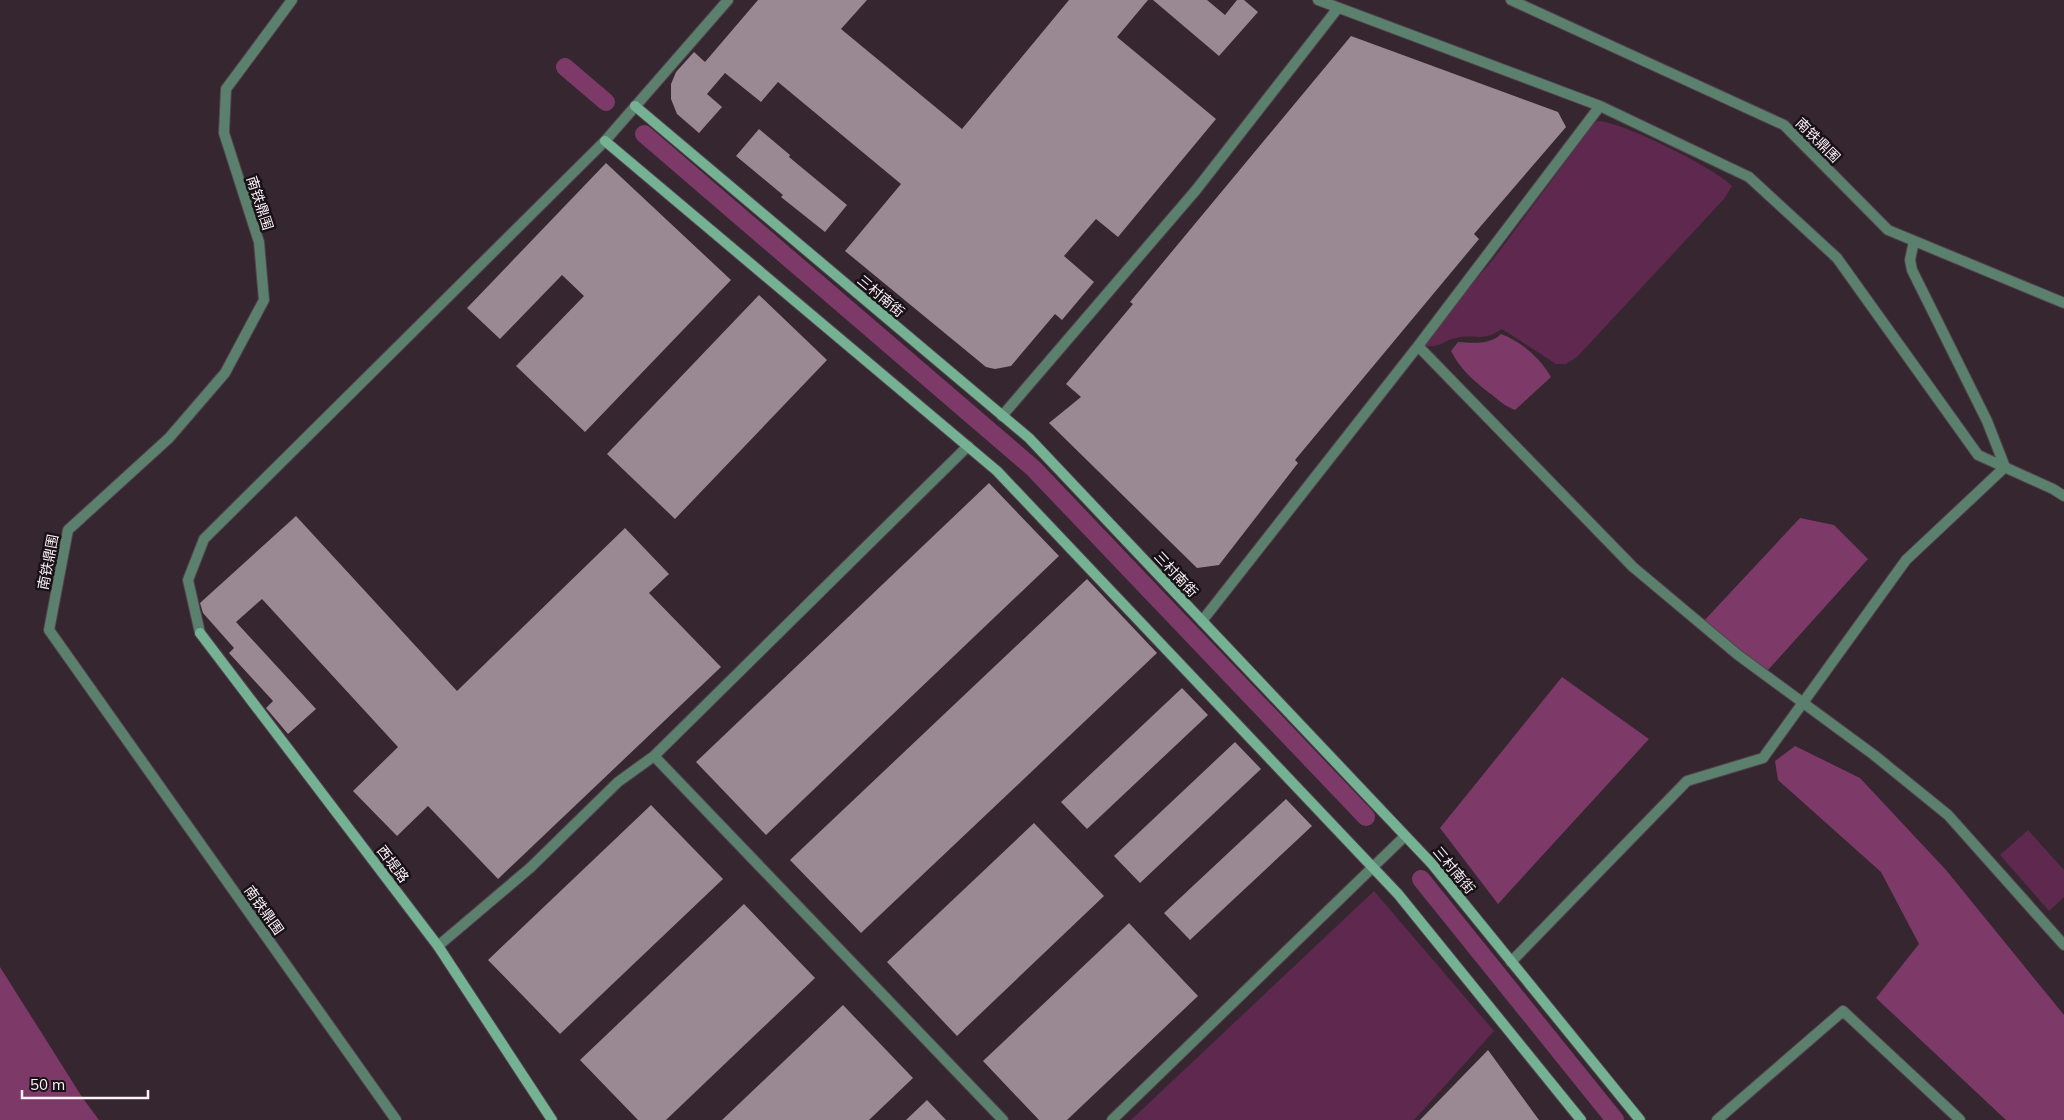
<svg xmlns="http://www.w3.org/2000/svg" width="2064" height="1120" viewBox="0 0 2064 1120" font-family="Mulish,'Noto Sans SC',sans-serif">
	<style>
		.green { fill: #5f284e }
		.water { fill: #7d3a69 }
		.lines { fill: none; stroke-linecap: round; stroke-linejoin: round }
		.canal { stroke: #7d3a69; stroke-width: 18 }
		.building { fill: #9a8893 }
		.street-casing { stroke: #51424c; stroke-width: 12 }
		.secondary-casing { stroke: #51424c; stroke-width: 12 }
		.street { stroke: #5c806e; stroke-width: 10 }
		.secondary { stroke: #75b193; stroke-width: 10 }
		.labels { text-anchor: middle; stroke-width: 5; stroke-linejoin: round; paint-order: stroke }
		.street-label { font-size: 14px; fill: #fbf1f7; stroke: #181116 }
	</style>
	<rect width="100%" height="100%" fill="#352630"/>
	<path class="green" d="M1597,121C1619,120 1717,169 1732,186L1724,199L1577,357L1566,364H1556L1502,329C1482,343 1475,333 1456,338C1441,341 1445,347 1425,346L1447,314L1495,257L1591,127Z
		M2028,830L2064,870V897L2049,911L2000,855Z
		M1374,891L1494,1031L1414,1120H1131Z"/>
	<path class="water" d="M1501,334C1522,342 1540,358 1551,377L1515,410C1504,406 1498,399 1488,392C1473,380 1460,369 1451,351L1458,342C1472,343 1490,345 1501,334Z
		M1800,518L1834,525L1868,559L1768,670L1701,624Z
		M1562,677L1649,739L1498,904L1440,828Z
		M1795,746L1860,778L1946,870L2064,1015V1120H2006L1876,998L1919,944L1881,872L1778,780L1775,761Z
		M0,967L82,1097L99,1120H0Z"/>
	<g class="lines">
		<path class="canal" d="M565,67L606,102
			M644,134L1033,468L1366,817
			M1421,879L1615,1120"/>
	</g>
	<path class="building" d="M758,0H867L841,29L962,129L1069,0H1148L1117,37L1216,119L1118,237L1096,219L1064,256L1094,282L1062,320L1055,314L1011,366L995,369L986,367L845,251L901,184L778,82L761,102L725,73L707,94L722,107L699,133L677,114L671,99V84L676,72L694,52L705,62Z
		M1153,0H1207L1225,15L1237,0H1244L1258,12L1219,56Z
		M1351,36L1558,112L1566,127L1474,234L1479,239L1295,460L1298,463L1219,565L1197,568L1049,423L1081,397L1066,384L1133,304L1130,302Z
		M759,129L790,155L789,157L847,205L825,232L781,197L783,195L736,156Z
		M606,163L731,280L585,432L516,366L584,296L562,275L500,339L467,308Z
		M759,295L827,360L675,519L607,454Z
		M989,483L1059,556L766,835L696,762Z
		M296,516L457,691L625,528L669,574L649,593L721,667L498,879L428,806L397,836L353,791L398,747L262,599L236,622L316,709L288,734L266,708L273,701L229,653L234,648L203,613L200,603Z
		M1087,579L1157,653L861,933L790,860Z
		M1182,688L1208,715L1087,829L1061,802Z
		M1235,742L1261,769L1140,883L1114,856Z
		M1286,799L1312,826L1190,940L1164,913Z
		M651,805L723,879L560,1034L488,960Z
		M1034,823L1104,896L957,1036L887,962Z
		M744,904L815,978L666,1120H638L580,1060Z
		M1129,923L1198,996L1067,1120H1039L983,1061Z
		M843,1005L913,1078L869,1120H722Z
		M1488,1050L1539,1120H1420Z
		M927,1100L946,1120H906Z"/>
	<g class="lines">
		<g class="street-casing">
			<path id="street" d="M292,0L226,89L224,133L259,242L264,300L225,373L169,438L68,530L49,630L396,1120
				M1318,0L1600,106L1749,177L1837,258L1978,455L2053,489L2064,496
				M1511,0L1784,125L1888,230L2064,303
				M1914,241L1910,260L1912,270L1987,421L2005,467
				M1418,346L1633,567L1738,655L1874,755L1948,815L2064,945
				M1002,416L1196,190L1338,8
				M1202,621L1418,346L1600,106
				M200,633L188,580L204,539L605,141L728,0
				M654,756L1003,1120
				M438,946L530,868L618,782L654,756L968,446
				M1511,962L1687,781L1763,758L1906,560L2005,467
				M1112,1120L1405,836
				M1717,1120L1843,1011L1960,1120"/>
		</g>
		<g class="secondary-casing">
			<path id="secondary" d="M635,106L1029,438L1432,864L1640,1120
				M605,141L997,471L1398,894L1581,1120
				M200,633L438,946L552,1120"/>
		</g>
		<use href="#street" class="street"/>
		<use href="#secondary" class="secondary"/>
	</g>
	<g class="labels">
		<g class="street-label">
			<text transform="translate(1818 140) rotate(45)" y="5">南铁鼎围</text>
			<text transform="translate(260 203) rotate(72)" y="5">南铁鼎围</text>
			<text transform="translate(881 296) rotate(40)" y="5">三村南街</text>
			<text transform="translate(48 562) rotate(-79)" y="5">南铁鼎围</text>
			<text transform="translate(1176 574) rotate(47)" y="5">三村南街</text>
			<text transform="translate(393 864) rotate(53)" y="5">西堤路</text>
			<text transform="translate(1454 870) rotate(50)" y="5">三村南街</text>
			<text transform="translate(264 910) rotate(55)" y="5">南铁鼎围</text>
		</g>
	</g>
	<path d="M22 1090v8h126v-8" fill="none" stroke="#fbf1f7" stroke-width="2.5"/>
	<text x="30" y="1090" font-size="15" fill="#fbf1f7" stroke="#181116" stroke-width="4" paint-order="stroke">50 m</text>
</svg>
